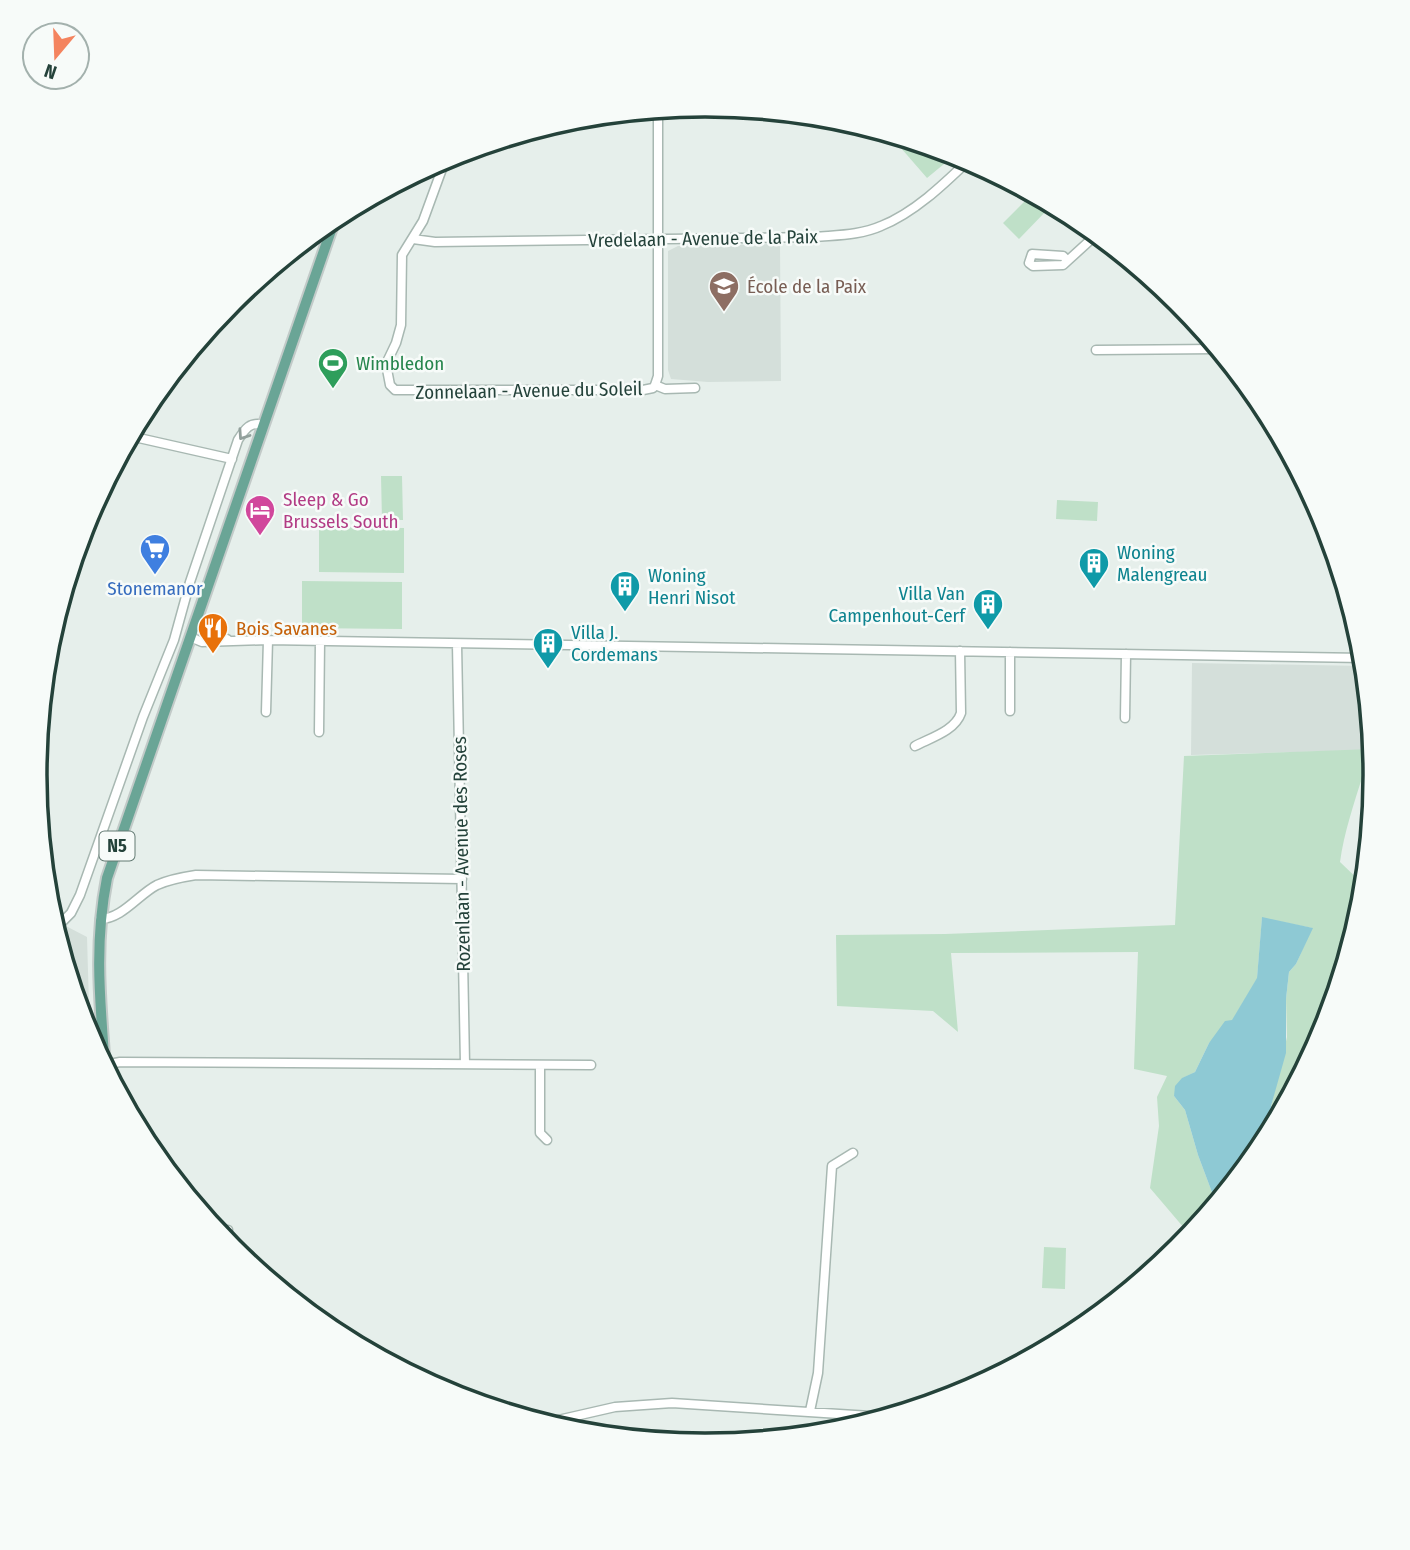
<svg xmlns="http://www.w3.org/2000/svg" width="1410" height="1550" viewBox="0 0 1410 1550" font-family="'Fira Sans Condensed',sans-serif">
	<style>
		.built { fill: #d4dfda }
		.green { fill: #bfe0c8 }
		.water { fill: #8ec9d4 }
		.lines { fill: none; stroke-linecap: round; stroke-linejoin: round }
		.minor-casing { stroke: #a8b8b2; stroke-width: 11 }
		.major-casing { stroke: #c2cac8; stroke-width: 14 }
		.minor { stroke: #fff; stroke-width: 8 }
		.major { stroke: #6aa596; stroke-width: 10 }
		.oneway { stroke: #92a09c }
		.labels { text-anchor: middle; stroke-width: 5; stroke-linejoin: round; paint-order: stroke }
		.shield { fill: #f7fbf9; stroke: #637a73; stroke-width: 2 }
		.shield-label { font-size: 18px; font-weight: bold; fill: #24423a }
		.street-label { font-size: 19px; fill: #24423a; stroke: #f7fbf9 }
		.education-label { font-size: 19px; fill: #785e54; stroke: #f7fbf9; text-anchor: start }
		.leisure-label { font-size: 19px; fill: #27864d; stroke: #f7fbf9; text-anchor: start }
		.hotel-label { font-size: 19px; fill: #b23c85; stroke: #f7fbf9; text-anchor: start }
		.culture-label { font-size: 19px; fill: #0d838f; stroke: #f7fbf9; text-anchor: start }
		.shop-label { font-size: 19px; fill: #366cbe; stroke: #f7fbf9 }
		.food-label { font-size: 19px; fill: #c56008; stroke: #f7fbf9; text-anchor: start }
		.rim { fill: none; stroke: #24423a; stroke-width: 3.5 }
	</style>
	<rect width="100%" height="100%" fill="#e6efeb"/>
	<path class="built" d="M780,244L781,381L708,382L671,379L668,370V251L678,246Z
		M1192,663L1364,666L1372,750L1191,755Z
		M64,925L87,937L90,1039L56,933Z"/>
	<path class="green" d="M898,137L929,146L944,164L927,178L894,140Z
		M1032,194L1050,207L1019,239L1003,223Z
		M381,476H402L403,520H382Z
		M1057,500L1098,502L1097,521L1056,519Z
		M319,527L404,528V573L319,572Z
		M302,581L402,582V629L302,628Z
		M1372,749C1373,759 1366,766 1363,775C1354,803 1344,833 1340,862L1364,885L1362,906L1324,1032L1276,1122L1271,1106L1287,1037L1286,999L1289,972L1296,964L1312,928L1262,918L1257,979L1232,1021L1209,1043L1195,1072L1183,1078L1174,1096L1185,1110L1198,1155L1216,1203L1190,1235L1150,1188L1159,1126L1157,1097L1167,1076L1134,1069L1138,952L951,953L958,1032L933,1011L837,1006L836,935L945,934L1175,925L1184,756Z
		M1044,1247L1066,1248L1065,1289L1042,1288Z"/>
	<path class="water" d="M1262,917L1313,928L1296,964L1289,972L1286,999V1053L1271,1106L1276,1122L1262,1148L1216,1203L1198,1155L1185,1110L1174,1096L1175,1086L1182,1078L1195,1072L1209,1043L1225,1021L1232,1020L1257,978Z"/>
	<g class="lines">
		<g class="minor-casing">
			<path id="minor" d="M446,158L423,221L402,255L401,325L396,343L386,364L390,385L395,390H643L653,388L655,385L665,389L695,388
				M413,239L435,242L816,237C837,235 861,235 881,226C914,213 944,184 969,160
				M1067,260L1063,256L1032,254L1029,263L1033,266L1063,265L1097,234
				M1096,350L1218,349
				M655,385L658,376V110
				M130,436L232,459
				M193,628L227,639
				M190,637L202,642L268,640L1364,658
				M457,644L465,1064
				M1010,711V652
				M266,712L268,640
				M1125,718L1126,654
				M319,732L320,641
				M915,746C930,738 955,731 961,713L960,651
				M100,919C122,919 139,894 157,885C170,879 183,877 196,875L462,879
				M55,929L71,913L80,895L143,717L174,640L190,582L238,440C245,429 250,421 264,425
				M104,1065L120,1062L591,1065
				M540,1065V1133L547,1140
				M216,1230H228
				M810,1411L818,1373L832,1166L853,1153
				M545,1423L615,1407L672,1403L886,1417"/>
		</g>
		<g class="major-casing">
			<path id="major" d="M105,1068C100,1001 94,944 107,878L336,216"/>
		</g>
		<use href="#minor" class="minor"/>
		<use href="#major" class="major"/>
	</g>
	<defs><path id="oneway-chevron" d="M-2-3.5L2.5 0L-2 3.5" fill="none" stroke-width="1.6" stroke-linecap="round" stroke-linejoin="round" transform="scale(1.75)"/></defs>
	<use class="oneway" href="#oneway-chevron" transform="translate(243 435) rotate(124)"/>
	<defs>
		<g id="school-pin" transform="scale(1.575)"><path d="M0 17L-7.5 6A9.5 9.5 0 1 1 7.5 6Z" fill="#8d6e63" stroke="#f7fbf9"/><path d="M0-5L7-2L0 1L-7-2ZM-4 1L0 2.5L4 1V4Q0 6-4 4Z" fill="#fff"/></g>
		<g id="stadium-pin" transform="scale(1.575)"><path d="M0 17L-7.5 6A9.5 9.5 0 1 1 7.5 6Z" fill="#2e9e5b" stroke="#f7fbf9"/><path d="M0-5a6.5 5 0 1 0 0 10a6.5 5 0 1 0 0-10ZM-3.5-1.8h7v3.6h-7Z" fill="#fff"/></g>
		<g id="hotel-pin" transform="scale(1.575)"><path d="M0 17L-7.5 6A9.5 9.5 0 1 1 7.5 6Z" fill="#d1479c" stroke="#f7fbf9"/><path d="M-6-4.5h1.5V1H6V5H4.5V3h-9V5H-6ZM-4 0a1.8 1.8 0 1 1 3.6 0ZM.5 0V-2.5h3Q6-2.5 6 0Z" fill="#fff"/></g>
		<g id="supermarket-pin" transform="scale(1.575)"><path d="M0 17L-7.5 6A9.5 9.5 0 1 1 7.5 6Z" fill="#3f7fe0" stroke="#f7fbf9"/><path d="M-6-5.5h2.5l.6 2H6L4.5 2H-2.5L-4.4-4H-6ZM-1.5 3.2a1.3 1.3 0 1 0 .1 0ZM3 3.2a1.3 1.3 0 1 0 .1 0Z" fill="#fff"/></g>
		<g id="building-pin" transform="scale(1.575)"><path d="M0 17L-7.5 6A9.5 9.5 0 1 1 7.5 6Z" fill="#0f9aa8" stroke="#f7fbf9"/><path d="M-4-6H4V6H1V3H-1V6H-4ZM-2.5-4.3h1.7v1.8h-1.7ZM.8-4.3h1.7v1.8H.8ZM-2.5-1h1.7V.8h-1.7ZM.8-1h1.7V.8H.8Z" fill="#fff"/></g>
		<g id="restaurant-pin" transform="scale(1.575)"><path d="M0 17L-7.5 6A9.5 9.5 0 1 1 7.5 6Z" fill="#e8710a" stroke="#f7fbf9"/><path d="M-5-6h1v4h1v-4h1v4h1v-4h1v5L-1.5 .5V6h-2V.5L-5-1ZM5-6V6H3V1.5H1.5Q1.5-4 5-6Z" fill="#fff"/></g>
	</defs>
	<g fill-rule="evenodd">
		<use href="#school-pin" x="724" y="286"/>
		<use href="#stadium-pin" x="333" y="363"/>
		<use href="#hotel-pin" x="260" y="510"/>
		<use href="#supermarket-pin" x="155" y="549"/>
		<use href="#building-pin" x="1094" y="563"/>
		<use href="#building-pin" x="625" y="586"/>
		<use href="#building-pin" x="988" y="604"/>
		<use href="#restaurant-pin" x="213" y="628"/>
		<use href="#building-pin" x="548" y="643"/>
	</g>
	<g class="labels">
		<rect class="shield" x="99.5" y="831.5" width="35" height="29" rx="5"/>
		<g class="shield-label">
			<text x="117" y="852">N5</text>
		</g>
		<g class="street-label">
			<text transform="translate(703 238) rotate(-1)" y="7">Vredelaan - Avenue de la Paix</text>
			<text transform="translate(529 390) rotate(-1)" y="7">Zonnelaan - Avenue du Soleil</text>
			<text transform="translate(461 854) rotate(-91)" y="7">Rozenlaan - Avenue des Roses</text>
		</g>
		<g class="education-label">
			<text x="747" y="293">École de la Paix</text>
		</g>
		<g class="leisure-label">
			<text x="356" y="370">Wimbledon</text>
		</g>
		<g class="hotel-label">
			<text x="283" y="506">Sleep &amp; Go<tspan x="283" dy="22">Brussels South</tspan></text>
		</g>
		<g class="culture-label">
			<text x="1117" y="559">Woning<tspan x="1117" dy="22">Malengreau</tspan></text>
			<text x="648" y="582">Woning<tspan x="648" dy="22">Henri Nisot</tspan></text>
			<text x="965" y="600" text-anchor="end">Villa Van<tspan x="965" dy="22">Campenhout-Cerf</tspan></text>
			<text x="571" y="639">Villa J.<tspan x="571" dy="22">Cordemans</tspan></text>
		</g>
		<g class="shop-label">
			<text x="155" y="595">Stonemanor</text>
		</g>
		<g class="food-label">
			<text x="236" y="635">Bois Savanes</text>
		</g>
	</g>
	<path d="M0 0H1410V1550H0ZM47 775a658 658 0 1 1 1316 0a658 658 0 1 1-1316 0Z" fill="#f7fbf9" fill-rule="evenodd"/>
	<path class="rim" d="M47 775a658 658 0 1 1 1316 0a658 658 0 1 1-1316 0Z"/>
	<g transform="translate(56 56) rotate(199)"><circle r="33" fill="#f7fbf9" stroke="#a3b1ad" stroke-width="2"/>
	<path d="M0-5L12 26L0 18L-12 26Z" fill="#f4845f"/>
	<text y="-10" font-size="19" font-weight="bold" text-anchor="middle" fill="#24423a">N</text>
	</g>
</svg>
